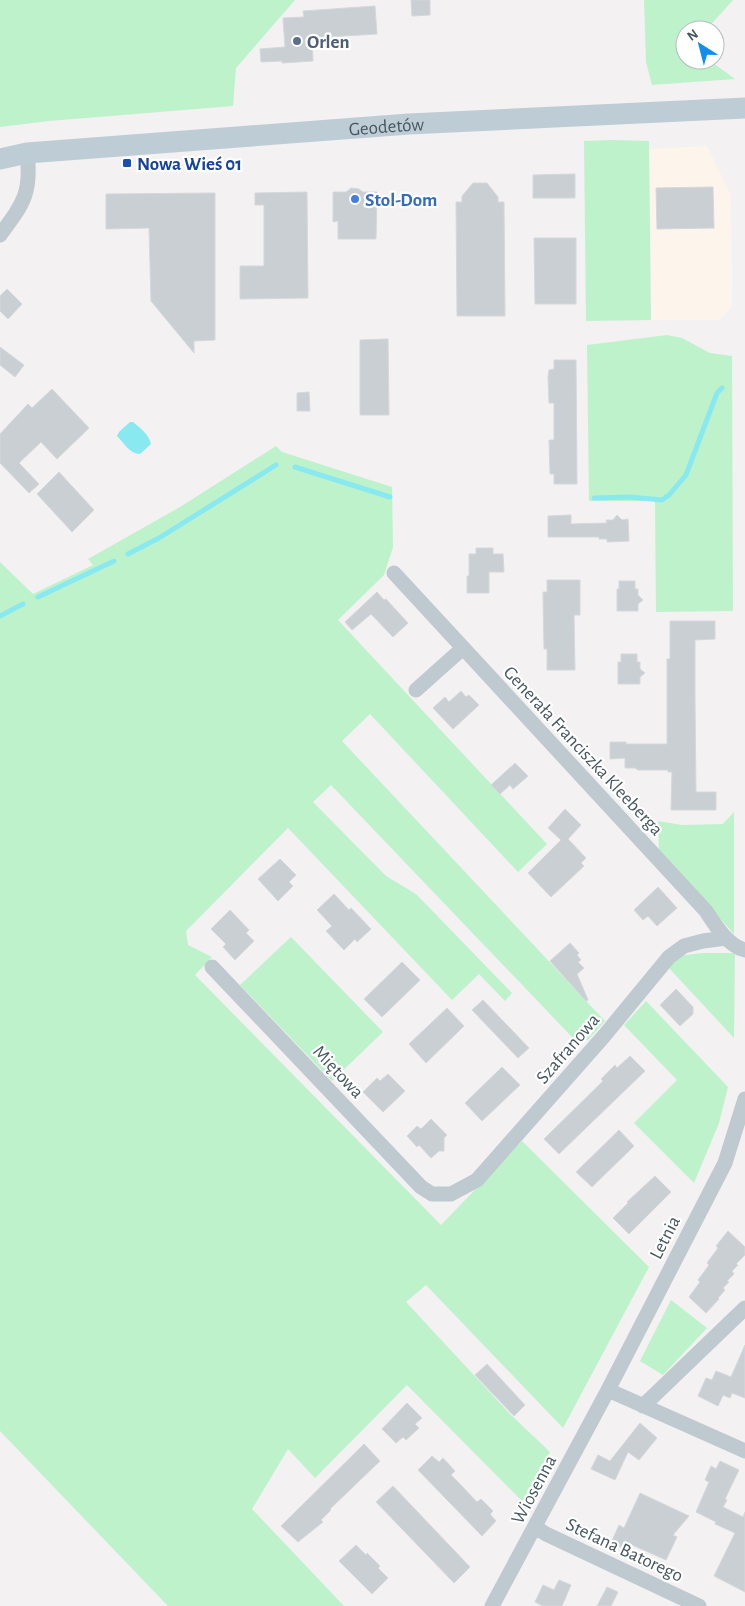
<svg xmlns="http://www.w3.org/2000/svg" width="745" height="1606" viewBox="0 0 745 1606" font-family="'Alegreya Sans',sans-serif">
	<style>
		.commercial { fill: #fdf5eb }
		.green { fill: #bef2cb }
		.water { fill: #89e9f1 }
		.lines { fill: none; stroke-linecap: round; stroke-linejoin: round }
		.stream { stroke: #89e9f1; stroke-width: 5 }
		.building { fill: #cacfd3; stroke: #d4d8dc }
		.street { stroke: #becad0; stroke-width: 15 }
		.secondary { stroke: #beccd5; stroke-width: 21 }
		.service-dot { fill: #5c6f8a; stroke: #fff; stroke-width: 2 }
		.transit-dot { fill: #1a4fb4; stroke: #fff; stroke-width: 2 }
		.shop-dot { fill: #3f7fe0; stroke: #fff; stroke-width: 2 }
		.labels { text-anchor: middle; stroke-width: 4.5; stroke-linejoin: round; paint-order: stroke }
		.service-label { font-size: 19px; font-weight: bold; fill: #4e5e75; stroke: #fff; text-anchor: start }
		.street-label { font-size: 19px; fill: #47575f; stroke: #fff }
		.transit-label { font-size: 19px; font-weight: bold; fill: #164399; stroke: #fff; text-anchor: start }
		.shop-label { font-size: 19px; font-weight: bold; fill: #366cbe; stroke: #fff; text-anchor: start }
	</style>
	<rect width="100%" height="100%" fill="#f3f1f1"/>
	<path class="commercial" d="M707,146L731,195L732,307L720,320H651L649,149Z"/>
	<path class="green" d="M0,0H295L236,68L233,106L49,121L0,127Z
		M644,0H733L706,30H685V60H709L735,79L652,85L646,62Z
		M611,140L649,141L651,320L586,321L584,141Z
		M667,335L682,338L710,353L732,356L733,611L656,612L655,501H589L587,345Z
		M276,446L282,452L392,487L393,547L384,575L338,620L547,844L518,872L370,714L342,741L605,1021L588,1040L572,1037L331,785L313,802L386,876L416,894L512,993L505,1001L479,974L452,1000L288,828L186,931L188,945L212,957L195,975L441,1225L522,1141L649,1267L563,1428L426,1285L406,1302L510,1414L550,1452L523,1502L407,1385L315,1478L288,1449L252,1509L344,1606H168L0,1431V562L33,594L93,565L88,559L180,507Z
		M734,812V934L659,851L658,821L682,825L723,824Z
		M291,937L383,1032L332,1081L240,985Z
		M702,953H735L734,1038L668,967L679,956Z
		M646,1001L728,1087L719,1123L694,1183L634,1123L677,1080L624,1025Z
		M671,1300L707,1328L663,1375L640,1361Z"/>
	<path class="water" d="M130,422H133C140,428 149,434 151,444L140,454C130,454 124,443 117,436L119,432Z"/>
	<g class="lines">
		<path class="stream" d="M295,467L390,497
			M594,498L630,497L662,500L669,495L686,475L717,393L722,388
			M128,554L159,538L276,465
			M38,597L114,561
			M0,616L23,604"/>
	</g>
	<path class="building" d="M411,0H430V15L412,16Z
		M375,6L377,34L312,38L313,61L282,63V61L261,62L260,49L285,47L283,18L304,17L303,11Z
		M575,174V198H533V175Z
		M473,183H487L498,197V202H504L505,316H457L456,202H462V196Z
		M713,187L714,228L657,229L656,188Z
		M351,188L359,189L363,192H377L376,239H338V221L333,222V192H346Z
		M307,192L308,298L240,299V266H264V205H255V193Z
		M215,193V340L194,341V353L151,301L149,228L106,229V194Z
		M534,238H576V304H535Z
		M7,289L22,304L8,319L0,311V296Z
		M388,339L389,415H360V340Z
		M0,347L24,365L15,377L0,365Z
		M554,360H576L577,484H554V474H550L549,440H554V403H549L548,377L549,370L554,369Z
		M52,389L89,428L57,459L41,442L19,463L39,484L29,493L0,463V434L28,404L32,408Z
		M309,392L310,411H297V393Z
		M59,472L94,510L72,532L37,494Z
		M571,515V524L607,523L606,520H613L617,515L622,520L628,519L629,541L607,542V539H599V537H548V516Z
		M476,548H493V554H503L504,572H489V593H467V576H469V554H476Z
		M547,580H580V615H574L575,670H547V649H544L543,592H547Z
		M619,581H635V589H638V595L643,600L638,604V611H617V589H619Z
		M377,592L384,600L386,599L408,623L393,637L371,614L352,630L345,622Z
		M670,621H715V639L695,640V698L696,792H716V810H671L672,772H668V770H638L635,768H625V758L610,759V742H626V744H667V659H670Z
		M621,654H637V662H640V669L645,673L640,677V684H618V662H621Z
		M461,691L466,697L469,695L479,705L453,729L433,708L445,697L449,702Z
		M515,763L528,776L513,789L510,785L500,794L491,785Z
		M565,809L581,825L568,839L586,858L581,863L584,866L551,897L528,873L561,840L548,828Z
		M280,859L296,875L289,882L293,886L278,901L258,879Z
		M658,887L677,908L657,926L648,916L643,920L634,910Z
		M334,894L349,910L351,908L371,929L357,942L355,939L344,950L326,931L332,926L317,910Z
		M230,910L249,930L246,933L254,941L235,960L223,947L226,944L211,929Z
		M570,943L579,953L577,955L581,960L578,962L584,968L577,974L588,1000L586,1001L550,961Z
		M402,962L420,980L382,1017L364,999Z
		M676,989L693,1007V1014L680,1026L660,1005Z
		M483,1000L529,1048L518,1058L472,1010Z
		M447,1008L464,1026L426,1063L409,1044Z
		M630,1056L645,1071L559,1154L544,1139L603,1081L601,1079L615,1065L617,1068Z
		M502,1067L520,1085L482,1121L465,1103Z
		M388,1074L405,1091L383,1112L363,1092L377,1078L380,1081Z
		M431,1119L447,1135L444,1138V1151H439L431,1158L419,1145L417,1147L407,1136L417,1126L421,1129Z
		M619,1130L634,1146L592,1187L576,1172Z
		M655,1176L671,1192L629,1234L613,1218L628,1203L627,1202Z
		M728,1231L745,1247V1255L736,1264L738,1265L732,1271L734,1274L727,1281L729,1282L723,1288L725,1290L718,1298L719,1299L706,1313L689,1297L700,1282L698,1280L709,1265L707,1263L718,1248L716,1246Z
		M745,1345V1398L732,1393L730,1398L723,1395L718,1406L698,1396L706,1378L712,1380L716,1371L731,1377Z
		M487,1364L525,1405L514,1416L475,1375Z
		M407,1403L422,1418L415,1424L419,1428L406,1440L403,1437L396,1443L382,1429Z
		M640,1423L657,1438L639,1460L628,1452L615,1480L591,1469L598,1455L610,1461Z
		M364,1444L380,1461L330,1509L331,1510L321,1520L323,1522L298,1542L281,1526Z
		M432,1456L439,1462L443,1458L455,1471L451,1475L458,1482L477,1502L481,1499L493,1511L490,1514L496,1521L482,1536L418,1470Z
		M720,1461L739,1470L725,1499L727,1500L723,1507L743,1517L745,1512V1592L714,1576L735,1533L715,1524L716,1522L696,1512L709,1482L705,1480L711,1466L716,1469Z
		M393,1486L470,1567L454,1583L376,1502Z
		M640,1493L689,1516L673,1535L677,1537L666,1560L630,1544L628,1550L611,1543L619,1525L624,1528Z
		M356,1545L366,1555L367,1553L380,1566L378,1568L388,1578L372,1594L339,1561Z
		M559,1580L571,1585L562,1606H543L535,1602L543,1585L554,1590Z
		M607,1587L618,1592L611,1606H597Z"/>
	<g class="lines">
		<path class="street" d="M0,235C23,204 32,193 27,153
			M394,573L706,911C715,925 728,946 745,950
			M416,690L463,648
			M212,967L421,1187L432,1194H451L477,1180L604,1036L669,957L684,946L703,941L726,938
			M608,1390L745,1451
			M643,1406L745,1308
			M535,1527L546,1534L699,1606
			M492,1606L608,1390L725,1163L745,1099"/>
		<path class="secondary" id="s1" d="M0,159L27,153L409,124L745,108"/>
	</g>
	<circle class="service-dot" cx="297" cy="41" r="5"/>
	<rect class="transit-dot" x="122" y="158" width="10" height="10" rx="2.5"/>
	<circle class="shop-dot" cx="355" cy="199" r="5"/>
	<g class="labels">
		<g class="service-label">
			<text x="307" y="48">Orlen</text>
		</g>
		<g class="street-label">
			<text dy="7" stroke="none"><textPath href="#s1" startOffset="388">Geodetów</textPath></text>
			<text transform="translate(584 750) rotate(47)" y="7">Generała Franciszka Kleeberga</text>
			<text transform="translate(567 1048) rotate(-49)" y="7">Szafranowa</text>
			<text transform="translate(339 1071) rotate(47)" y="7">Miętowa</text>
			<text transform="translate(664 1237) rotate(-63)" y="7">Letnia</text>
			<text transform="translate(533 1489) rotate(-62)" y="7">Wiosenna</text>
			<text transform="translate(625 1549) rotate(25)" y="7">Stefana Batorego</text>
		</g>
		<g class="transit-label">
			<text x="137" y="170">Nowa Wieś 01</text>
		</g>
		<g class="shop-label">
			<text x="365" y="206">Stol-Dom</text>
		</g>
	</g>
	<g transform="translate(700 45) rotate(324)"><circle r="24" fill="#ffffff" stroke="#b5bcbf"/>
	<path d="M0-4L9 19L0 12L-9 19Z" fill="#108eee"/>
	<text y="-8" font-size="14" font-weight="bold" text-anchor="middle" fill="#47575f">N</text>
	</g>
</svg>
